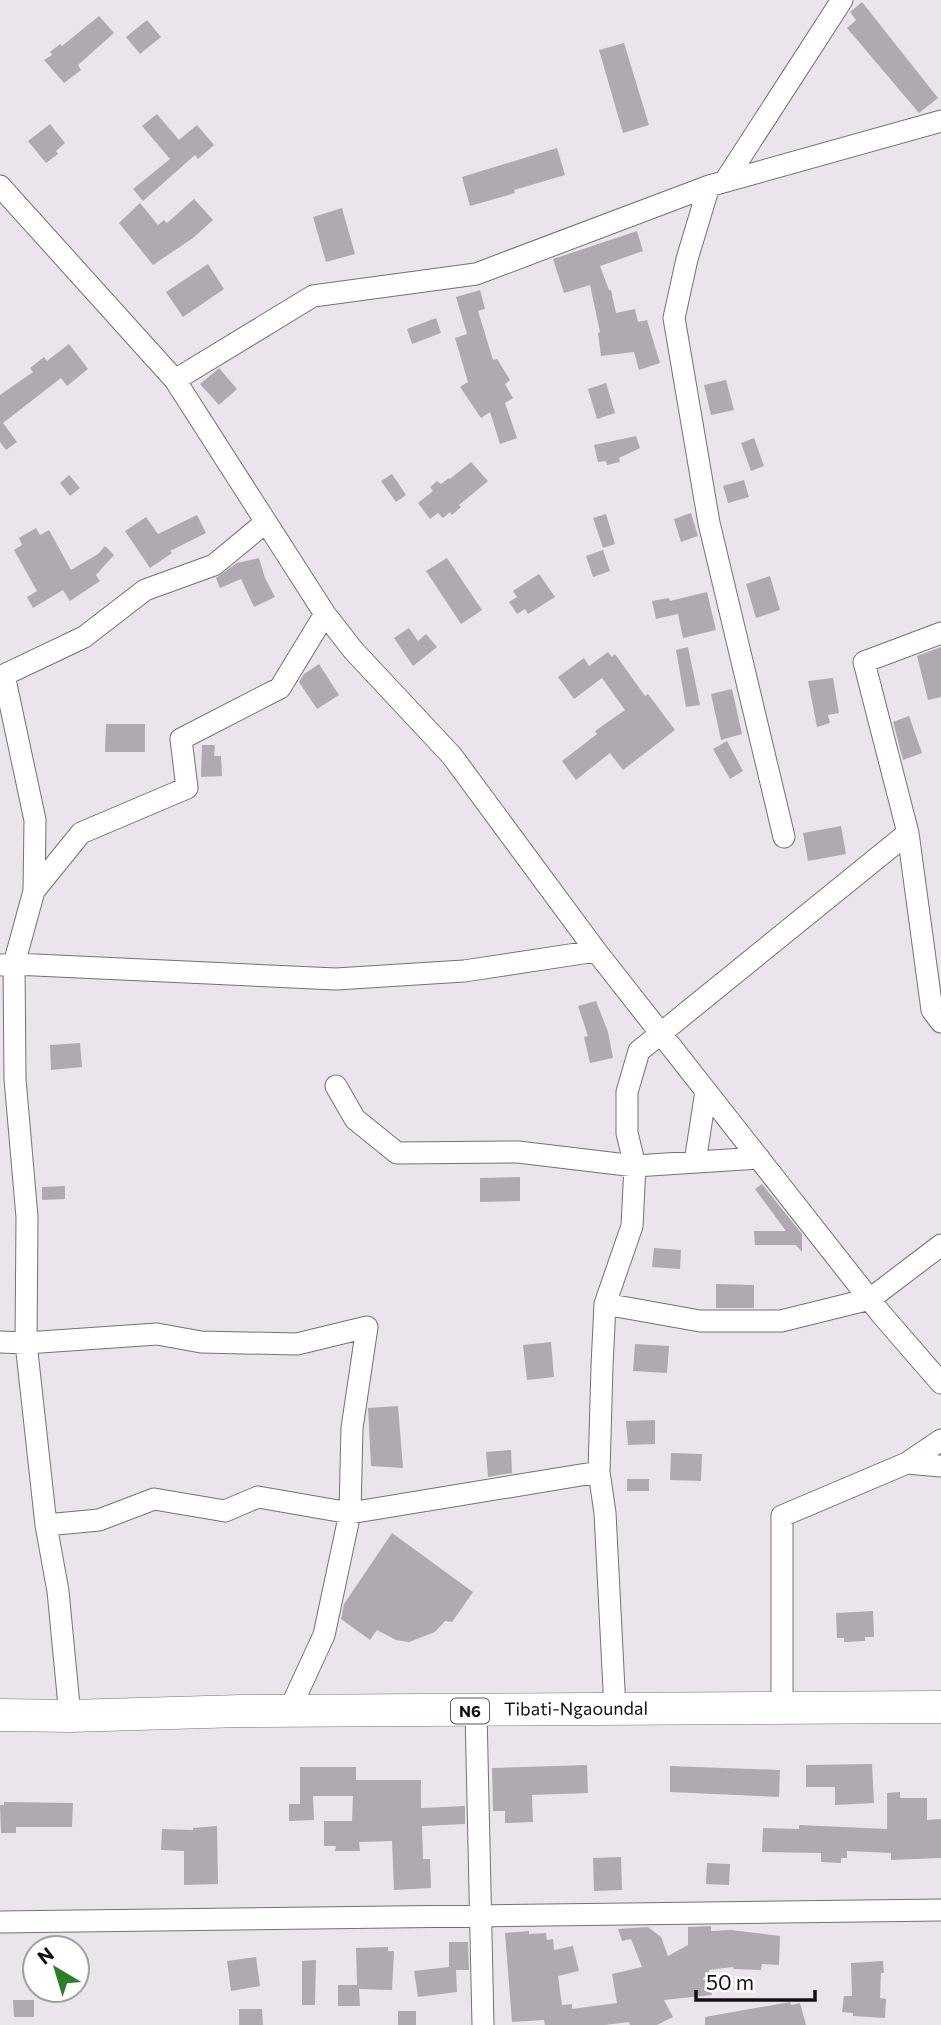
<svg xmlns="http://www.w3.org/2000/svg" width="941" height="2025" viewBox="0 0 941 2025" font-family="Commissioner,sans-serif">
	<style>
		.building { fill: #b0a9b1 }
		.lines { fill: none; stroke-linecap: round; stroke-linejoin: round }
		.minor-casing { stroke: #766f77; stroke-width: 23 }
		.highway-casing { stroke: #766f77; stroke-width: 33 }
		.minor { stroke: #fff; stroke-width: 21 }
		.highway { stroke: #fff; stroke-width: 32 }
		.labels { text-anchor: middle; stroke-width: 7; stroke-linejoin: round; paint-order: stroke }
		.shield { fill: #fff; stroke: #585759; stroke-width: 2 }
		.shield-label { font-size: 16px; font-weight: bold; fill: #110f12 }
		.street-label { font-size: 18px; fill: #110f12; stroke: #fff }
	</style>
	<rect width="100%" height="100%" fill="#ebe4ec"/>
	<path class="building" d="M862,2L938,98L919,113L847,28L856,20L850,12Z
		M99,16L114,33L78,65L81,70L64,83L44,60L52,55L50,52L60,44L62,46Z
		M147,20L161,37L140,54L126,37Z
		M624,43L649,125L623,133L599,50Z
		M157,114L179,140L197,125L214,145L198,159L195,155L143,201L133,189L170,159L142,126Z
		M50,124L65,143L56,151L58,154L46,163L28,141Z
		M557,148L565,175L514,190L515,193L470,206L462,177Z
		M194,199L213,220L193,238L153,265L119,223L140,203L158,225L164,220L167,223Z
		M342,208L355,254L326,262L313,217Z
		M637,231L643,251L600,266L609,290H611L616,313L635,309L638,322L647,320L660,363L639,370L634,352L601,356L598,333L600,332L590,285L564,293L553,259Z
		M208,264L224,289L183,317L166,292Z
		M480,290L485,309L478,311L493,360L497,359L510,380L505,384L513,398L505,403L517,438L500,444L490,412L481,418L460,387L468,382L455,338L467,334L456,297Z
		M436,318L441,333L412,344L407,329Z
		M69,344L88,369L67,386L61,378L3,423L17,442L6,450L0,442V395L33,372L30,368L44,357L47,361Z
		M219,368L237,389L219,405L200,384Z
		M726,380L734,410L711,415L704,385Z
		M606,383L615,413L597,419L588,389Z
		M636,436L640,448L619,458L620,462L607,465L606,461L598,462L594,445Z
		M754,438L764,466L751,471L741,443Z
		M471,462L488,481L459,505L461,507L452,515L450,512L443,518L438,513L430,519L418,503L433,491L430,487L437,481L441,484L449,478L450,479Z
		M392,474L406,495L396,502L381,481Z
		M69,475L80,488L70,496L60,483Z
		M744,480L749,497L728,503L723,486Z
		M691,513L698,536L681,542L674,519Z
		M606,514L615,544L603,548L593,518Z
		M197,515L206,533L170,551L172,553L150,568L125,531L146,517L158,534Z
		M36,528L40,535L49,530L71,570L98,554L105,546L114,555L96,575L100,581L70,601L63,590L33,608L27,597L37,591L14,550L22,545L19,538Z
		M603,550L610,571L593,577L586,556Z
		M259,558L265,578L275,597L254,607L241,579L220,588L216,578L237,563Z
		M447,558L482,610L461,624L426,571Z
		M539,574L555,597L528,614L525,609L517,614L509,602L517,597L513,591Z
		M770,576L780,610L756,618L746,584Z
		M707,592L716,630L683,638L678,614L656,619L652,601L669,598L670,601Z
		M409,628L418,641L426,634L437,647L413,666L394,638Z
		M688,647L700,705L686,707L676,650Z
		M941,647V697L928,700L917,656Z
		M608,652L612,657L615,654L645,696L648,694L675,730L623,770L610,753L576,780L562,761L597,734L595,731L625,710L602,678L574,699L558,677L584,658L589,666Z
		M319,664L339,695L317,709L299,682L304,674Z
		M833,678L839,713L828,715L830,723L817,727L808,681Z
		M732,689L742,734L721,740L711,694Z
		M909,716L922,753L903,760L893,722Z
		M106,724H145V752H105Z
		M727,741L743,771L730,779L713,749Z
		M202,745H215L214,756H221L222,776L201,777Z
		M841,826L846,854L808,861L803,833Z
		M596,1001L608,1032L613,1058L590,1063L584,1037L588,1036L578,1006Z
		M80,1043L82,1067L51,1070L50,1045Z
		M520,1177V1201L480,1202V1178Z
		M762,1184L802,1234V1252L796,1245H755L754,1231H786L755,1189Z
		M65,1186V1199L42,1200V1187Z
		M654,1248L681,1250L680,1269L652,1267Z
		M716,1284L754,1285V1308H716Z
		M551,1342L554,1377L527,1380L523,1345Z
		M635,1344L669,1346L667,1373L633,1371Z
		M398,1406L403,1468L371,1466L368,1408Z
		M655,1420V1444L628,1445L626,1421Z
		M511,1450L512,1473L488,1477L486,1452Z
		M671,1453L702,1454L701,1481L670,1480Z
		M627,1479H649V1491H627Z
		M392,1533L473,1592L452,1622L445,1621L435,1632L409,1642L396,1640L377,1630L370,1640L341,1619L344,1604Z
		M873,1611L874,1637H865V1641L844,1642V1638H837L836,1613Z
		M872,1764L874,1803L835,1805V1787H806V1765Z
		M587,1765L588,1793L532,1795L533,1822L505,1823V1811H493L492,1768Z
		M670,1766L780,1770L779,1797L670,1792Z
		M300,1767H356V1780H421V1808L465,1806V1824L422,1826L423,1859H430L431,1888L394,1890L392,1841L359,1842L360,1851H335L336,1846H324V1821H352L353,1796H313L314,1820L289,1821V1804H300Z
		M900,1792V1798H927V1820L941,1819V1858L891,1860V1853L847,1851V1858H841V1863L821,1862V1853L762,1852L763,1828L799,1829V1825L887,1829V1793Z
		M4,1802L73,1803L72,1827H16V1833H1L0,1805H4Z
		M217,1826L218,1884L184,1885V1851L161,1850L162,1829L193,1830V1828Z
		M621,1857L622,1890L594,1891L593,1858Z
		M707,1863L730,1864L729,1885L706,1884Z
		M711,1926V1931L731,1930L780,1936L779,1965L762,1964L761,1970L734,1969L733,1967L709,1970L712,1995L664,2000L673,2017L657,2025H630L629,2022L605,2025H545L544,2020L512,2022L505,1933L529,1931V1934L546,1933L547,1940L553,1939L554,1950L573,1946L579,1971L558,1976L562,2005L572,2004V2009L617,2003L612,1974L642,1967L631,1939L622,1941L618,1929L648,1927L661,1937L668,1956L688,1945V1927Z
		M449,1942H468L469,1970H456L457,1992L418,1997L414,1971L449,1967Z
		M388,1947V1951H394L392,1990L359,1989L360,2006H338V1985H357L356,1948Z
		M256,1957L260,1986L231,1991L227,1961Z
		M316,1960L315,2005H302V1961Z
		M883,1961L884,1973H881L880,1998L886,1999L885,2018L853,2016V2013L842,2012L844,1996H852L851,1963Z
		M13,2000H34V2017H14Z
		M790,2002L791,2005L800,2003L806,2025H705V2017Z
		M239,2009H262L263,2025H239Z
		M398,2011H416V2025H398Z"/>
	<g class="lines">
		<g class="minor-casing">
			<path id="minor" d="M725,181L842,0
				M0,186L175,380L325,614L353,650L452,756L596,951L882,1315L941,1383
				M709,186L687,259L674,318L709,523L784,837
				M175,380L313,296L476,274L709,186L941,121
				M941,633L864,662L908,833L932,1010L941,1022
				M34,891L35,820L4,675L84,637L145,590L214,565L266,522
				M2,965L14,964L34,891L81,833L187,788L181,739L280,688L325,614
				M336,1086L355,1119L397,1153L518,1152L635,1166L759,1158
				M695,1162L706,1091
				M605,1304L700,1321H781L870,1299L941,1245
				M0,1342L26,1343L157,1334L201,1342L297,1344L367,1327L352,1428L350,1513L324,1635L289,1711
				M907,1463L941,1466
				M46,1525L99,1520L154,1499L225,1511L258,1497L350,1513L599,1472
				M782,1708V1516L907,1463L941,1440
				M615,1709L605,1513L599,1472L602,1366L605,1304L632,1226L635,1166L627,1133V1092L639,1051L908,833
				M476,1711L483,2025
				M70,1716L58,1591L46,1525L26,1343L27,1217L15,1079L14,964L336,979L464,971L596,951
				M0,1922L941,1910"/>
		</g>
		<g class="highway-casing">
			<g id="highway">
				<path id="s1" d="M0,1715L70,1716L241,1711L941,1707"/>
			</g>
		</g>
		<use href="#minor" class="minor"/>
		<use href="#highway" class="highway"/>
	</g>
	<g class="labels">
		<rect class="shield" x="451" y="1698.5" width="38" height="25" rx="5"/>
		<g class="shield-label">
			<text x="470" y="1717">N6</text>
		</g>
		<g class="street-label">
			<text dy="6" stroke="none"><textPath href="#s1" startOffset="576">Tibati-Ngaoundal</textPath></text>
		</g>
	</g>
	<g transform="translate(56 1969) rotate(322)"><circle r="33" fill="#ffffff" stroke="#a09fa0" stroke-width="2"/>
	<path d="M0-5L12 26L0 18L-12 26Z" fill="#2d7e28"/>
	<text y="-10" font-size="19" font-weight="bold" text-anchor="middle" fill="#110f12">N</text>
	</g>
	<path d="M696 1990v10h119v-10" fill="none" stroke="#110f12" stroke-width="3.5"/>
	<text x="706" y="1990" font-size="21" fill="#110f12" stroke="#ffffff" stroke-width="5" paint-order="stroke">50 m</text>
</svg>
